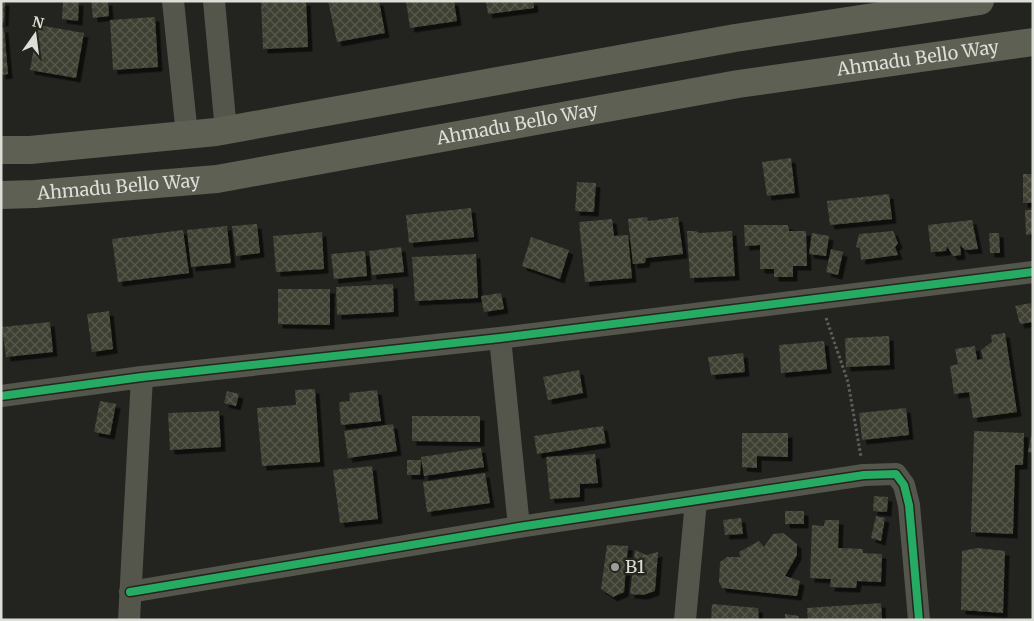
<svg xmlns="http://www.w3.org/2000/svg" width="1034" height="621" viewBox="0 0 1034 621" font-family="Merriweather,serif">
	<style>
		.building { fill: url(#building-cross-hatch); filter: url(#shadow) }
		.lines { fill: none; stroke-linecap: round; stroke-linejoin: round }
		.path { stroke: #5e6058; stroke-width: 3; stroke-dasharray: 2.5 2.5; stroke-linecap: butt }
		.minor { stroke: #54564c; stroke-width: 22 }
		.major { stroke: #5d6052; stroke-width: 28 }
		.cycleway-casing { stroke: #24261e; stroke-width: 11 }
		.cycleway { stroke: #26ab63; stroke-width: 8 }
		.poi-dot { fill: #9b9d98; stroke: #24261e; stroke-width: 2 }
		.labels { text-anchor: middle; stroke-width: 5; stroke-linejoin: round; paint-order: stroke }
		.street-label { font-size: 18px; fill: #dcded8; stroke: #24261e }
		.poi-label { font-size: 18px; fill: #dcded8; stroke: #24261e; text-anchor: start }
	</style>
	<defs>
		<pattern id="building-cross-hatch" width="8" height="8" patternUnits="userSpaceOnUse" patternTransform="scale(1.25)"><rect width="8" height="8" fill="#3d3f30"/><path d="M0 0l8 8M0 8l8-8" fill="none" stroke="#585a4d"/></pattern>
		<filter id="shadow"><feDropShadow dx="4.5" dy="4.5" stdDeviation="0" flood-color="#0009"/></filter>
	</defs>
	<rect width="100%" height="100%" fill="#232420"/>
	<path class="building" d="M1,1H5L4,22H1Z
		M63,1H79L78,21L62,19Z
		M91,1H108L109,16L93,18Z
		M261,1H306L308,47L263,49Z
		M328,1H379L385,33L337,42Z
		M406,1H454L457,21L410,28Z
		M486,1H533L534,8L488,14Z
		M155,17L158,67L113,70L110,20Z
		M38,25L84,33L76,78L30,70Z
		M1,28H4L8,74L1,75Z
		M791,158L795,193L767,196L762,162Z
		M1023,174H1033V203H1023Z
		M577,182L596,183L594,212L575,211Z
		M889,194L892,219L830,225L827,201Z
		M471,208L474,237L409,243L406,215Z
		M1025,210H1033V234L1026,235Z
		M647,217L648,221L678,217L683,254L646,258L645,263L633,264L628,219Z
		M612,219L614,236L628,235L632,278L585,282L579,222Z
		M972,220L978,249L965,250L960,245L961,255L953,256L947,246L946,251L931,252L928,225Z
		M257,224L260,253L236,256L232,226Z
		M744,225H788L789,231H806L807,266H793V277H774V269H760V245L745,246Z
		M227,226L231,263L191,267L187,230Z
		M183,230L189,273L118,282L112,239Z
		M687,231H696L699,233L732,231L735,276L690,278Z
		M893,231L898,243L895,247L898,255L861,260L860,248L856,247L859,234Z
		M322,232L324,269L276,272L273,236Z
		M812,233L829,236L826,256L809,254Z
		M989,233H999L1000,253H990Z
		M531,237L569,250L560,279L522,266Z
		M401,247L404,272L372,275L369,251Z
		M831,249L843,252L838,275L826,272Z
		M365,251L367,276L334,279L331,254Z
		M476,254L478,298L415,301L412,257Z
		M393,284L394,312L337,315L336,287Z
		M278,289H330V325L278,324Z
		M501,293L504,309L484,312L481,296Z
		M1031,303L1033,322L1020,324L1015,306Z
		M109,311L113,349L92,352L87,314Z
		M50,322L53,352L6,357L2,327Z
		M1005,333L1017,412L973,418L969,392L954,394L950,366L958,364L955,349L975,346L977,360L983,359L981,350L992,342L991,335Z
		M889,336L890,365L846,367L845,338Z
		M824,341L827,369L781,373L779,345Z
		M743,353L745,372L711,375L708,357Z
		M579,370L583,393L548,400L543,377Z
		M315,389L320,462L262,466L257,408L296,405L295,390Z
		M377,390L381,421L341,425L339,402L350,401L349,393Z
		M227,391L239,394L236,406L224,403Z
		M100,401L116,404L110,435L94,432Z
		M906,408L909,435L862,440L859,413Z
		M219,411L221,447L170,450L168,413Z
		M412,416H480V442L412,441Z
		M393,424L397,451L348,458L344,431Z
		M603,426L606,443L537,454L534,436Z
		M974,431L1024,433L1023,465H1015L1013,534L971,532Z
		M1032,432H1033V453L1028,452Z
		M742,433H788V457L757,456V468L742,467Z
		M481,448L484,467L424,476L421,457Z
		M595,454L598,483L580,484V497L550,499L546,457Z
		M407,460H421L420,475H407Z
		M372,466L378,519L340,523L333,470Z
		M485,473L490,503L427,512L423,482Z
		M874,496L888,497L887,512L873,511Z
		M785,511H804V524H785Z
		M876,516L885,518L881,541L871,538Z
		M741,518L743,534L725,535L723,520Z
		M825,520H839L838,548L863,549V553L882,554L881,582L857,581L856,588L830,587L831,579L810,578L812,525L824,526Z
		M783,533L797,544V555L785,576L800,581L797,596L722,588L719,582L720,562L727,557H740L739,552L759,541L764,547L773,534Z
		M607,545L628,546L624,592L613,597L601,589Z
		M977,548L1005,551L1003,613L961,610L962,551Z
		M635,550L646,555L658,552L655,591L643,595L630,594Z
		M881,603L882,620H808L807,608Z
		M712,604L758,608L759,620H711Z
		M785,614L799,616L798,620H785Z"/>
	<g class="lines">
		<path class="path" d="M826,318L848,382L861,457"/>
		<path class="minor" d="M173,1L187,135
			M214,1L226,131
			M500,338L519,527
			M1,396L142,377L500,338L1033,272
			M130,592L519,527L864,475L896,474L904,485L909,505L919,620
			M129,620L142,377
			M685,620L696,501"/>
		<g class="major">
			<path d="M1,150H30L216,132L735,38L980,1"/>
			<path id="s1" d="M1,195L35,194L217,179L738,84L1033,42"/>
		</g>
		<g class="cycleway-casing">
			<path id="cycleway" d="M1,396L142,377L500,338L1033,272
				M130,592L519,527L864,475L896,474L904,485L909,505L919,620"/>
		</g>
		<use href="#cycleway" class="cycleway"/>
	</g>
	<circle class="poi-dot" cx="615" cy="567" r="5"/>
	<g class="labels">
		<g class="street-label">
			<text dy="6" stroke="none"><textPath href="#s1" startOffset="928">Ahmadu Bello Way</textPath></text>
			<text dy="6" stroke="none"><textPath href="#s1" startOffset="522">Ahmadu Bello Way</textPath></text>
			<text dy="6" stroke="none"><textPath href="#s1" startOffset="118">Ahmadu Bello Way</textPath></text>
		</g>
		<g class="poi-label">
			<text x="625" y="573">B1</text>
		</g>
	</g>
	<rect width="1034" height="621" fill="none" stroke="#dcded8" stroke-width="5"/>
	<g transform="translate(35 35) rotate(14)" stroke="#24261e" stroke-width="4" paint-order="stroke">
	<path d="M0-4L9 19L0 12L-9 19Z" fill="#dcded8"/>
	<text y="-8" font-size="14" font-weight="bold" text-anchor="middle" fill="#dcded8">N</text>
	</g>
</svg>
